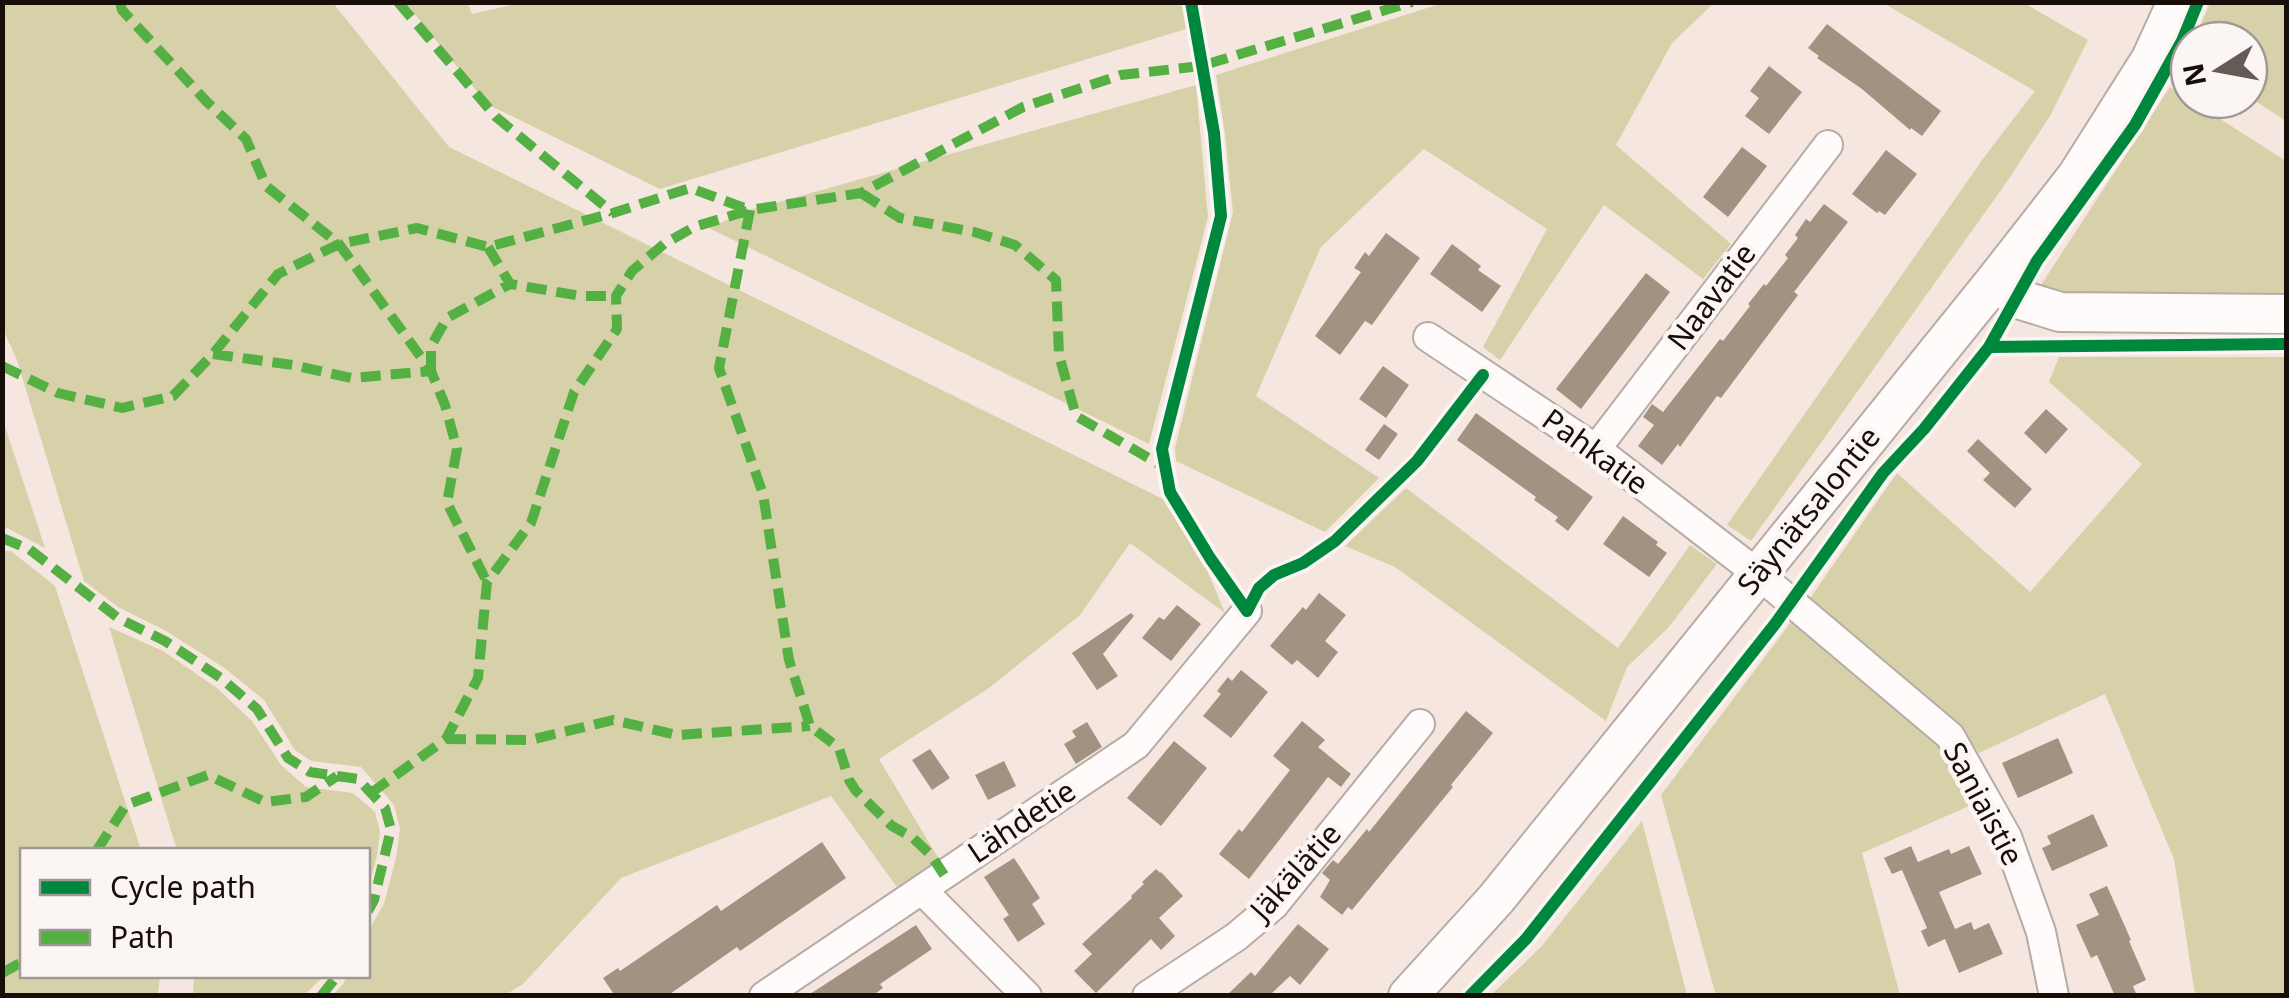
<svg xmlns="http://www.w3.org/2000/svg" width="2289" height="998" viewBox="0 0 2289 998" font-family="'Noto Sans',sans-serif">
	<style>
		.green { fill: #d6d1a9 }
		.building { fill: #a29281 }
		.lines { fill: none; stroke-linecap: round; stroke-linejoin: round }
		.street-casing { stroke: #b7aba6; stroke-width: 32 }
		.secondary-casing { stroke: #b7aba6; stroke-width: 42 }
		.street { stroke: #fefbfa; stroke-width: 28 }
		.secondary { stroke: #fefbfa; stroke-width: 38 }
		.quiet { stroke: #55b044; stroke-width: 10; stroke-dasharray: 20 10; stroke-linecap: butt }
		.cycleway-casing { stroke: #fbf6f3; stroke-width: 19 }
		.cycleway { stroke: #00873e; stroke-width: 12 }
		.labels { text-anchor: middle; stroke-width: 9; stroke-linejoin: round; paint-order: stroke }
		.street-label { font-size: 30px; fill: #170e0a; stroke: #fbf6f3 }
	</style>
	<rect width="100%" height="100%" fill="#f6e6e0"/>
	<path class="green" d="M1446,2L1714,3L1672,43L1616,145L1731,244L1703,279L1604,205L1500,360L1483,347L1547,229L1424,149L1321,247L1256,396L1379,478L1325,532L1176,461L1175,448L1233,212L1225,134L1216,75Z
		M3,3H333L449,147L1163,499L1205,565L1225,613L1130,543L1080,615L989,688L879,759L940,861L899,890L831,796L621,878L523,984L505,995H333L343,984L347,976H368V931L384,904L396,858L400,829L394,805L361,767L311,761L295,750L264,700L226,669L166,631L118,607L84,581L17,360L3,329Z
		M521,3L1182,2L1186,29L660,189L487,104L406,3H468L472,14Z
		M1883,3H2024L2088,40L2050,116L2006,183L1751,541L1727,525L1985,156L2035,91Z
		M2210,3H2286V121L2249,97V40H2194Z
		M1196,85L1208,217L1149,444L709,228L750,210Z
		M2170,87L2286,161V299L2059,298L2039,288Z
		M2059,357H2286V995H2195L2174,859L2105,694L1979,753L1960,729L1806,604L1897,473L2030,592L2142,464L2049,382Z
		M2,420H3L45,548L3,526Z
		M1406,488L1618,648L1690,545L1717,564L1668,628L1627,667L1606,721L1395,567L1345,546Z
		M3,551H11L55,586L141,850H22V976H160L158,995H3Z
		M1791,622L1940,746L1976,803L1862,853L1900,995L1716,996L1661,795Z
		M109,627L163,651L217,688L252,721L281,765L306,787L353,793L375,812L380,832L377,856L368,889V850H177Z
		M1642,821L1687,995H1491L1541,947Z
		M194,976H324L304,995L193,996Z"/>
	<path class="building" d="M1827,24L1941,111L1922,136L1911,128L1910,130L1862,89L1817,58L1819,56L1808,48Z
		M1769,66L1802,92L1769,134L1745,116L1759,98L1750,91Z
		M1742,147L1767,166L1728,217L1703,197Z
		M1886,150L1917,174L1885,215L1879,211L1877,213L1852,194Z
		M1824,204L1848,222L1794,292L1798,295L1721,398L1717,396L1680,447L1678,444L1662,465L1638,446L1654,425L1643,417L1652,404L1663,412L1720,339L1723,341L1750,306L1748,304L1764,284L1766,286L1788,258L1785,255L1798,238L1795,235L1806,219L1810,222Z
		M1386,233L1420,258L1372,325L1365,321L1340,355L1315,336L1361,272L1354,268L1365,252L1369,256Z
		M1452,244L1481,266L1478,270L1501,286L1482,312L1430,274Z
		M1646,273L1670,292L1581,409L1556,389Z
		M1383,366L1409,385L1386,418L1359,399Z
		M2046,409L2068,429L2046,454L2024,433Z
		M1476,413L1593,497L1568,531L1555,521L1558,517L1534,500L1536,497L1457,440Z
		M1384,424L1398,434L1379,460L1365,450Z
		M1978,439L2032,489L2015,508L1983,480L1990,473L1967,451Z
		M1623,516L1658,542L1656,545L1667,553L1649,577L1603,544Z
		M1319,593L1346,615L1325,641L1338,652L1318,678L1297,660L1292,665L1270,646L1303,607L1306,610Z
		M1177,605L1201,624L1171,661L1142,638L1159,617L1164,620Z
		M1131,613L1134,616L1103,654L1118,676L1097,690L1072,653Z
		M1241,670L1268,692L1231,738L1203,716L1221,694L1217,691L1228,677L1232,681Z
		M1466,711L1493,733L1451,785L1453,787L1352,910L1348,907L1342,915L1320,897L1330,880L1322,873L1333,860L1338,864L1367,829L1369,832Z
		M1302,721L1325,740L1318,747L1351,774L1341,787L1328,777L1249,879L1219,854L1239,829L1242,832L1290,770L1273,756Z
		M1087,722L1102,747L1076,764L1064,744L1076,737L1072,731Z
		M2058,738L2073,773L2018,798L2002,763Z
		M1174,741L1207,768L1161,826L1127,798Z
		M930,749L950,778L932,790L912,760Z
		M1004,761L1016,786L988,800L975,775Z
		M2093,814L2108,846L2052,871L2042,848L2051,844L2047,836Z
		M822,842L846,878L740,951L737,947L667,996H615L603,978L618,968L620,971L717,905L721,911Z
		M1911,846L1918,862L1949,849L1951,854L1969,846L1982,874L1939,892L1955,929L1971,922L1974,930L1989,923L2003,954L1959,973L1945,939L1928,947L1921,931L1927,928L1902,870L1892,874L1884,858Z
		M1014,858L1040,898L1032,904L1045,924L1018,942L1003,919L1009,915L984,877Z
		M1156,869L1160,873L1161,872L1183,896L1159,918L1175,936L1161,950L1151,939L1096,993L1074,971L1092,954L1082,944L1132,898L1131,896L1144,884L1142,882Z
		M2107,886L2131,940L2129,941L2146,980L2133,986L2137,996H2115L2097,955L2091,958L2076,925L2099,915L2089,894Z
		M1298,924L1329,949L1300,985L1290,976L1271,994L1273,996H1226L1251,972L1255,976Z
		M916,925L932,949L880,984L883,988L872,996H807Z"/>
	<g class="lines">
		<g class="street-casing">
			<path id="street" d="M1428,337L1596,449L1758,574L1950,736L2007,837L2041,932L2054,996
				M1596,449L1828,145
				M922,890L1027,996
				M764,996L1136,745L1247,611
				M1147,996L1236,937L1274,905L1420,724"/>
		</g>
		<g class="secondary-casing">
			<path id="secondary" d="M1995,281L2018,299L2060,312L2286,314
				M1408,996L1496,899L1995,281L2077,176L2151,59L2177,2"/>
		</g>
		<use href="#street" class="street"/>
		<use href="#secondary" class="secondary"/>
		<path class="quiet" d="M120,2L122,10L206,101L246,139L266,186L339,244L431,371L445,405L457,449L447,503L487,582
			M398,2L496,117L613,213
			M861,193L900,218L974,232L1015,245L1056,280L1059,355L1076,416L1166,468
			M750,210L719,368L763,494L789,660L810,726L839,748L849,780L856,791L892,826L912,837L931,855L944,875
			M488,247L510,284L581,296H616
			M213,354L293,365L351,378L431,371
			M2,366L58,393L122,408L173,396L213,354L278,274L339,244L417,228L488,247L613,213L690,188L750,210
			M431,371V346L447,318L510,284
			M2,538L29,549L118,618L165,641L221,678L257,709L288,758L310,772L358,779L385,808L391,829L374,900L368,911
			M446,739L530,740L613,720L677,735L810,726
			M371,793L446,739L478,678L487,582L531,523L574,392L617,329L616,296L632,271L664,244L694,227L750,210L861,193L1023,107L1121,75L1201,66L1412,2
			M97,850L126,805L208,775L265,802L306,797L337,776
			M2,973L22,962
			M321,996L337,976"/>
		<g class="cycleway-casing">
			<path id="cycleway" d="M1191,2L1214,133L1221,216L1162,449L1170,492L1210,558L1247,611L1259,588L1274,575L1303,563L1335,541L1417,461L1483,375
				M1989,347L2286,344
				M1470,996L1526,939L1775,624L1883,473L1924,429L1989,347L2037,261L2135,125L2182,41L2198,2"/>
		</g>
		<use href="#cycleway" class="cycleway"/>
	</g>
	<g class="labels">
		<g class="street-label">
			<text transform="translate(1712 297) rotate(-53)" y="10">Naavatie</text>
			<text transform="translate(1595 452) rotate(36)" y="10">Pahkatie</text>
			<text transform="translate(1809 511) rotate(-51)" y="10">Säynätsalontie</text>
			<text transform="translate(1983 804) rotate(62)" y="10">Saniaistie</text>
			<text transform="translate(1022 822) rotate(-34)" y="10">Lähdetie</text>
			<text transform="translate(1296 872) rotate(-48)" y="10">Jäkälätie</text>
		</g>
	</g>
	<rect width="2289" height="998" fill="none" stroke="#170e0a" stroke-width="10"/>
	<rect x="20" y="848" width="350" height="130" fill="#fbf6f3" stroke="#a09996" stroke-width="2.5"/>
	<rect x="40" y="880" width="50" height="15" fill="#00873e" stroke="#a09996" stroke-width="2.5"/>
	<text x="110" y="898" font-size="30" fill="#170e0a">Cycle path</text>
	<rect x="40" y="930" width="50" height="15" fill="#55b044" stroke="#a09996" stroke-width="2.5"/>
	<text x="110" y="948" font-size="30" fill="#170e0a">Path</text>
	<g transform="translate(2219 70) rotate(259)"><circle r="48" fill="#fbf6f3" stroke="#a09996" stroke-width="2.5"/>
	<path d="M0-8L18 38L0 25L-18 38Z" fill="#655a55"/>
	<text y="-15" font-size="28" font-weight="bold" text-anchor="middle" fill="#170e0a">N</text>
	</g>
</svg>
